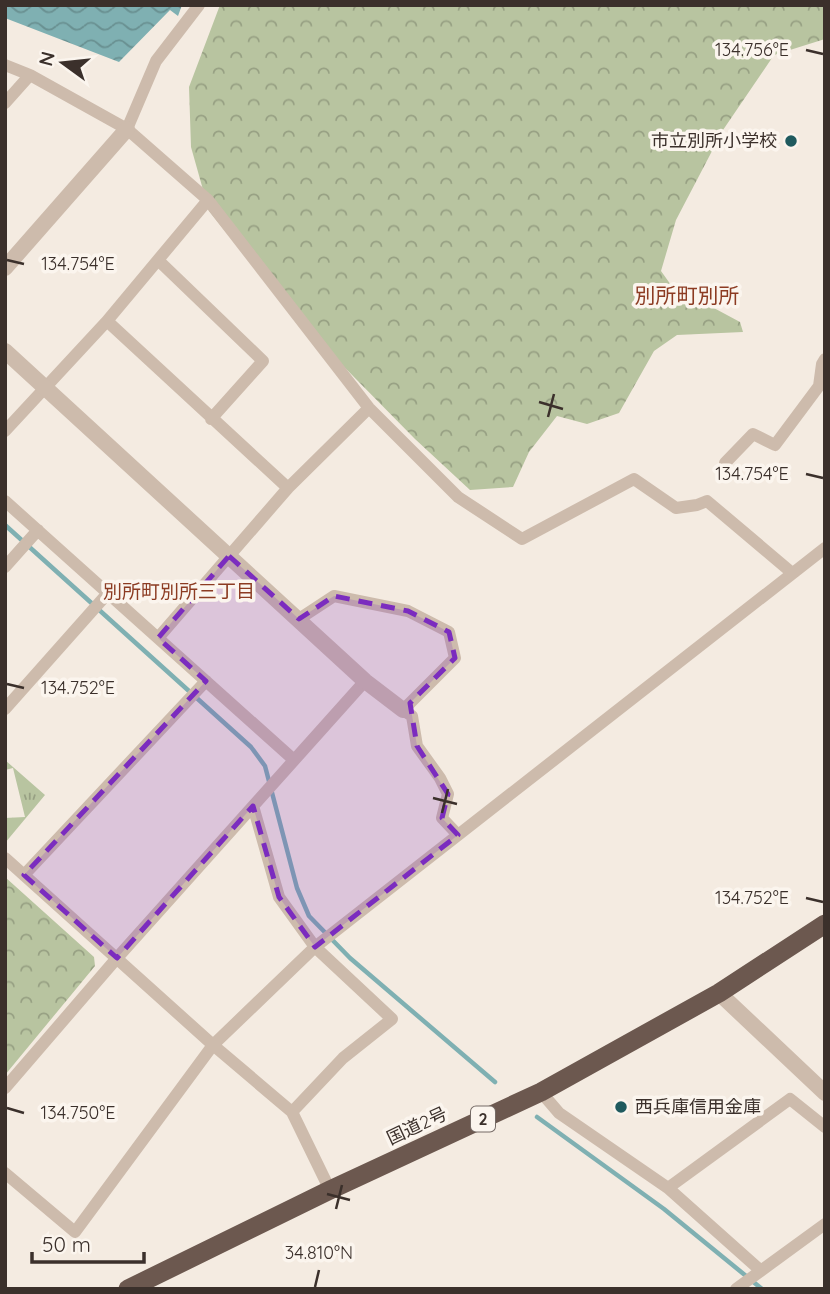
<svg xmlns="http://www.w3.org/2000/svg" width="830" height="1294" viewBox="0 0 830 1294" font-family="Quicksand,'Noto Sans JP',sans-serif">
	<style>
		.grass { fill: url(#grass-tufts) }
		.forest { fill: url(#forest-crowns) }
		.water { fill: url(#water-waves) }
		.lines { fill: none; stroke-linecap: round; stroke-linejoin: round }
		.stream { stroke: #7fb0b2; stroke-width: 4.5 }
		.minor { stroke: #cdbbac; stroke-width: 12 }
		.tertiary { stroke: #cdbbac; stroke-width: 16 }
		.trunk { stroke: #6c584f; stroke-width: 19 }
		.marked { fill: #7b2cbf; fill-opacity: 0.2; stroke: #7b2cbf; stroke-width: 5; stroke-dasharray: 14 9; stroke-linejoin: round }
		.ticks { fill: none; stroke: #3b302b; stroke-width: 2.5 }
		.poi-dot { fill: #1f5a5e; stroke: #fbf5ee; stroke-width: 2.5 }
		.labels { text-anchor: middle; stroke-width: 7; stroke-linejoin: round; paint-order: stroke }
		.shield { fill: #fbf5ee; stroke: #756b66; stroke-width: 2 }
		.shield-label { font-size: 16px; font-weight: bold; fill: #3b302b }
		.poi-label { font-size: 18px; fill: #3b302b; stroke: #fbf5ee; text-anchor: end }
		.street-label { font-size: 18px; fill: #3b302b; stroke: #fbf5ee }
		.neighbourhood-label { font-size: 19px; fill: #8c3b22; stroke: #fbf5ee }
		.quarter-label { font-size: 21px; fill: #8c3b22; stroke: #fbf5ee }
		.ticks-label { font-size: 18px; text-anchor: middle; fill: #3b302b; stroke: #fbf5ee; stroke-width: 7; stroke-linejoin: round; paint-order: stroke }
	</style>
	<defs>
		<pattern id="grass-tufts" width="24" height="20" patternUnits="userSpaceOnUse" patternTransform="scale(1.75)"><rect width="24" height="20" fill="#b8c4a0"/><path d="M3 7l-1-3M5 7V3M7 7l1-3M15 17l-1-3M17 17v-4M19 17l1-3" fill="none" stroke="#97a083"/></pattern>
		<pattern id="forest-crowns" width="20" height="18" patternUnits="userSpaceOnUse" patternTransform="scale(1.75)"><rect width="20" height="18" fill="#b8c4a0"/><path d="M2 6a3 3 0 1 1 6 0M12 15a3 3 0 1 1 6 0" fill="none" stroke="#97a083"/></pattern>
		<pattern id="water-waves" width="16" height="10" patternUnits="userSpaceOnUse" patternTransform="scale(1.75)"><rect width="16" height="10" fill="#7fb0b2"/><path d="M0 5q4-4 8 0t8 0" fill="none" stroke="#699091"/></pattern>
	</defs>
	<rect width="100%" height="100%" fill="#f4ebe1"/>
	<path class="grass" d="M5,760L45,795L5,843V818L25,817L13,768L5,770Z"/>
	<path class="forest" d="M220,5H825V39L774,55L723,130L676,220L661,271L671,285L740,322L743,332L677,335L654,351L619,413L587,424L557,416L529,452L513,487L470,490L415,439L293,315L209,211L191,147L189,87Z
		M5,877L94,957L95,966L5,1075Z"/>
	<path class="water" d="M5,5H182L178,16L170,10L119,62L5,18Z"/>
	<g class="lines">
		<path class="stream" d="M5,525L251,747L265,766L297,888L309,916L350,958L495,1082
			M537,1117L664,1209L762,1289"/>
		<path class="minor" d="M5,65L30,75L127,129L208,200L369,408L458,497L522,539L634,479L676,508L697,505L707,501L791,572
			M5,103L30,75
			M127,129L156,61L199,5
			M159,261L263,361L211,419
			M107,321L288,488
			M5,431L107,321L208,200
			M725,463L753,434L775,445L819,386L822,364L825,359
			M5,501L294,760
			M5,567L38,530
			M299,619L334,596L408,611L449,632L455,658L403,710L412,716L417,746L440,778L448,794L442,818L458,835
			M158,638L288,488L369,408
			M5,709L108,593
			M253,806L279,897L315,947L392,1019L343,1058L292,1112
			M5,858L213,1045L292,1112L330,1190
			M24,875L206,681
			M5,1088L117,958L365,681
			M541,1092L559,1113L668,1188L760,1270
			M5,1173L75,1232L213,1045L315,947L825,548
			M668,1188L790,1099L825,1127
			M736,1289L825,1224"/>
		<path class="tertiary" d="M5,268L127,129
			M5,351L365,681L403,710
			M719,993L825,1093"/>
		<path class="trunk" d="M128,1289L330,1190L541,1092L719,993L825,924"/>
	</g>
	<path class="marked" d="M229,556L299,619L334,596L408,611L449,632L455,658L410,703L417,746L448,794L442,818L458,835L315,947L279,897L253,806L117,958L24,875L206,681L158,638Z"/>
	<path class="ticks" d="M806,50L823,54M7,260L24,264M539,402L563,409M548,417L554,394M806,474L823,478M7,684L24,688M433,798L457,804M442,813L448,789M806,898L823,902M7,1108L24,1113M327,1194L350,1200M336,1209L342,1185M315,1287L319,1270"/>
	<g class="poi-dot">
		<circle cx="791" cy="141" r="7"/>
		<circle cx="621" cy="1107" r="7"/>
	</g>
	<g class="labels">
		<rect class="shield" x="471" y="1106.5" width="24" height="25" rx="5"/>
		<g class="shield-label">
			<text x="483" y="1125">2</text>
		</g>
		<g class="poi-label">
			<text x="777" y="147">市立別所小学校</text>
			<text x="635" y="1113" text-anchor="start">西兵庫信用金庫</text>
		</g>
		<g class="street-label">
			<text transform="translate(417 1126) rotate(-25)" y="6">国道2号</text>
		</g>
		<g class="neighbourhood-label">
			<text x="179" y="598">別所町別所三丁目</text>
		</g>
		<g class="quarter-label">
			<text x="687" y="303">別所町別所</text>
		</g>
	</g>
	<g class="ticks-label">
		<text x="752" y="56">134.756°E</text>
		<text x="78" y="270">134.754°E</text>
		<text x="752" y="480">134.754°E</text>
		<text x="78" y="694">134.752°E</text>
		<text x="752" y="904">134.752°E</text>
		<text x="78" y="1119">134.750°E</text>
		<text x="319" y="1259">34.810°N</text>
	</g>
	<rect width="830" height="1294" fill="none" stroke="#3b302b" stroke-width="14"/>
	<g transform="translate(63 63) rotate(285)" stroke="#fbf5ee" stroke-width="5" paint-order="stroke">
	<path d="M0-5L12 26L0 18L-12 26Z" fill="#3b302b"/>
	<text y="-10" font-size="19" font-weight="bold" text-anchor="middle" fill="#3b302b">N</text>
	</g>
	<path d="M32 1252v10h112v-10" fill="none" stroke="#3b302b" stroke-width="3.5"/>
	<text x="42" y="1252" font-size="21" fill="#3b302b" stroke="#fbf5ee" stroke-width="5" paint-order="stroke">50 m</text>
</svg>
